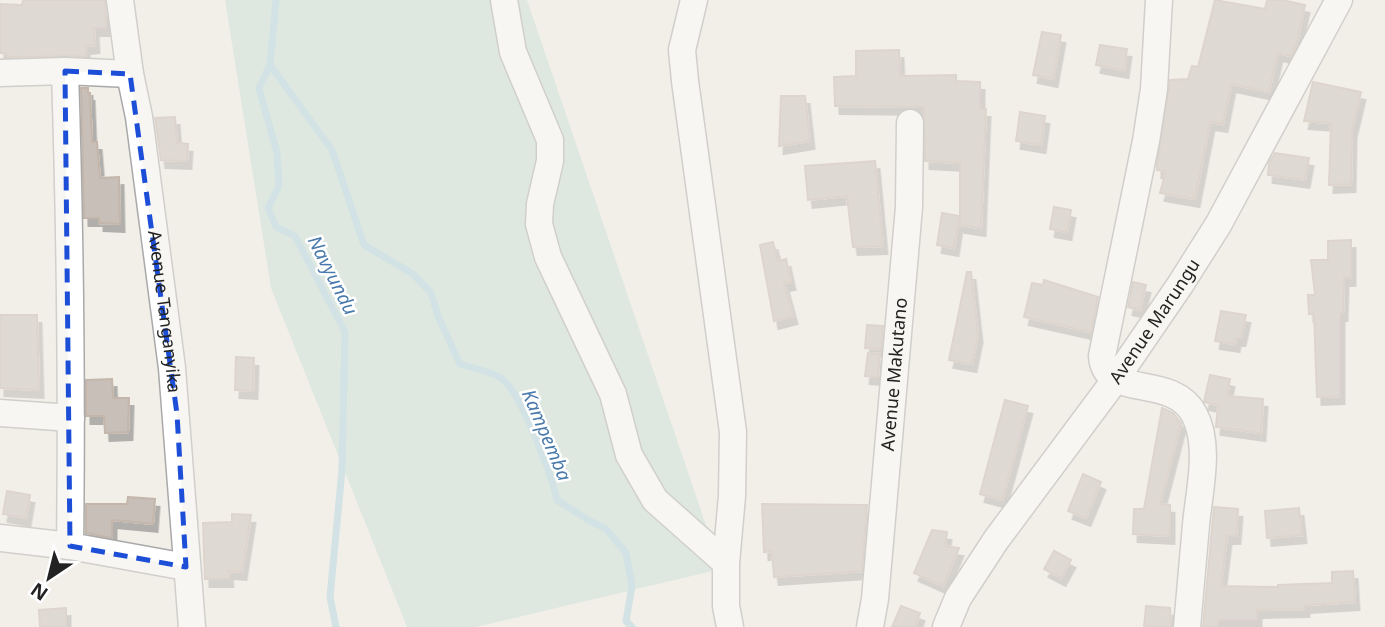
<svg xmlns="http://www.w3.org/2000/svg" width="1385" height="627" viewBox="0 0 1385 627" font-family="'Noto Sans',sans-serif">
	<style>
		.wetland { fill: #c6e0d4 }
		.lines { fill: none; stroke-linecap: round; stroke-linejoin: round }
		.stream { stroke: #aad3df; stroke-width: 7 }
		.building { fill: #c7bfb8; stroke: #c4b6ab; stroke-width: 2; filter: url(#shadow) }
		.minor-casing { stroke: #a9a9a9; stroke-width: 29 }
		.minor { stroke: #fff; stroke-width: 26 }
		.marked { fill: none; stroke: #1d4ed8; stroke-width: 5; stroke-dasharray: 14 9; stroke-linejoin: round }
		.labels { text-anchor: middle; stroke-width: 5; stroke-linejoin: round; paint-order: stroke }
		.street-label { font-size: 18px; fill: #222; stroke: #fff }
		.water-label { font-size: 19px; font-style: italic; fill: #4a7aab; stroke: #fff }
	</style>
	<defs>
		<filter id="shadow"><feDropShadow dx="4.5" dy="8" stdDeviation="0" flood-color="#0004"/></filter>
	</defs>
	<rect width="100%" height="100%" fill="#f2efe9"/>
	<path class="wetland" d="M225,0H527L721,569L476,627H407L271,288Z"/>
	<g class="lines">
		<path class="stream" d="M276,0L270,65L259,88L277,153L279,186L268,208L276,227L295,236L345,332L342,470L330,597L336,627
			M270,65L332,150L364,245L413,274L431,293L438,316L460,364C472,368 490,371 501,378C521,392 551,474 557,500L585,518L606,529L626,553L632,586L626,621L632,627"/>
	</g>
	<path class="building" d="M23,0H105L106,28H94L95,45L85,46L86,56L7,57V54L0,53V4L22,5Z
		M1215,0L1265,9L1267,0H1282L1305,5L1296,46L1291,56L1278,53L1269,92L1231,84L1223,124L1210,122L1195,199L1160,193L1166,171L1157,170V164L1170,80L1188,79L1192,66L1198,67Z
		M1042,32L1061,35L1053,79L1033,75Z
		M1100,45L1127,49L1124,70L1096,65Z
		M899,50L900,76L956,75V81L980,82V109H986L981,228L960,225V163L925,161L924,107L835,106L834,77L856,76V51Z
		M1313,82L1361,92L1352,130L1351,184L1329,185L1331,123L1304,121Z
		M81,88H88V93H90L92,142H97L100,178L119,177L120,224L99,223V218H84Z
		M781,96H805L810,141L779,146Z
		M1020,112L1045,116L1041,145L1016,141Z
		M175,117L177,143L188,144L187,161L161,160L155,118Z
		M1275,153L1309,158L1305,180L1268,175L1269,163Z
		M875,161L883,246L853,247L847,196L808,200L805,166Z
		M1054,207L1071,210L1067,232L1050,229Z
		M942,213L959,216L954,248L937,245Z
		M1351,240V278H1344L1343,313H1340V396L1317,397L1314,314H1309L1308,295H1315L1311,260H1328V241Z
		M773,242L778,261L786,259L791,282L784,283L793,316L774,321L760,245Z
		M967,272H971L978,335L972,364L949,360Z
		M1044,280L1098,297L1091,332L1024,317L1032,283L1043,285Z
		M1133,282L1146,285L1140,310L1128,307Z
		M1221,311L1246,315L1241,338H1236L1235,344L1215,341Z
		M0,315H37L39,390L0,388Z
		M867,325L883,326L881,349L865,348Z
		M868,353L880,354L878,377L865,376Z
		M236,357L254,358L253,391L235,390Z
		M1210,375L1230,379L1227,396L1263,399L1261,433L1216,427L1218,405L1204,402Z
		M112,379L113,398H129L128,432L105,433L104,416H86V380Z
		M1005,400L1028,406L1002,500L980,494Z
		M1162,408L1173,413L1181,423L1160,504L1170,505V536L1133,534L1134,509H1144Z
		M1083,474L1101,482L1086,518L1068,511Z
		M7,491L30,495L26,518L3,514Z
		M128,497L155,499L153,524L112,520V538L86,533V504H127Z
		M762,504L867,505L862,571L774,577L772,551L764,552Z
		M1214,507L1238,509L1236,536H1227L1221,586L1278,587V585L1332,583V572L1353,571L1355,602L1305,605V609L1257,610V620H1218V627H1203Z
		M1299,508L1302,535L1267,538L1265,511Z
		M232,514L251,515L242,572L228,571L229,579H205L203,523L232,522Z
		M932,530L947,532L945,546L959,548L943,586L914,573Z
		M1054,551L1071,560L1061,578L1044,569Z
		M901,606L920,613L915,627H892Z
		M1146,606L1170,608L1171,627H1144Z
		M66,608V627H40L39,610Z"/>
	<g class="lines">
		<g class="minor-casing">
			<g id="minor">
				<path id="s1" d="M120,0L130,74L139,117L172,368L192,627"/>
				<path d="M504,0L513,52L550,140V161L540,204L539,224L548,257L613,394L629,455L655,500L726,563"/>
				<path d="M694,0L682,50L685,81L733,432L732,496L726,563V606L730,627"/>
				<path d="M1159,0L1154,89L1146,141L1102,356C1105,401 1171,372 1194,414C1211,445 1199,491 1196,525C1193,559 1190,593 1187,627"/>
				<path d="M0,73L65,71"/>
				<path d="M0,413L71,418"/>
				<path d="M0,538L70,546L186,567"/>
				<path d="M70,546C72,388 70,230 65,71L130,74"/>
				<path id="s2" d="M870,627L875,599L909,207L910,123"/>
				<path id="s3" d="M946,627L958,598L996,540L1115,380L1180,285L1218,225L1339,0"/>
			</g>
		</g>
		<use href="#minor" class="minor"/>
	</g>
	<path d="M0 0H1385V627H0ZM65,71L130,74L177,414L186,567L70,546Z" fill="#f2efe9" fill-opacity=".55" fill-rule="evenodd"/>
	<path class="marked" d="M65,71L130,74L177,414L186,567L70,546Z"/>
	<g class="labels">
		<g class="street-label">
			<text dy="6" stroke="none"><textPath href="#s1" startOffset="315">Avenue Tanganyika</textPath></text>
			<text dy="6" stroke="none"><textPath href="#s3" startOffset="371">Avenue Marungu</textPath></text>
			<text dy="6" stroke="none"><textPath href="#s2" startOffset="254">Avenue Makutano</textPath></text>
		</g>
		<g class="water-label">
			<text transform="translate(333 275) rotate(63)" y="7">Navyundu</text>
			<text transform="translate(547 435) rotate(67)" y="7">Kampemba</text>
		</g>
	</g>
	<g transform="translate(49 578) rotate(215)" stroke="#ffffff" stroke-width="5" paint-order="stroke">
	<path d="M0-5L12 26L0 18L-12 26Z" fill="#222222"/>
	<text y="-10" font-size="19" font-weight="bold" text-anchor="middle" fill="#222222">N</text>
	</g>
</svg>
